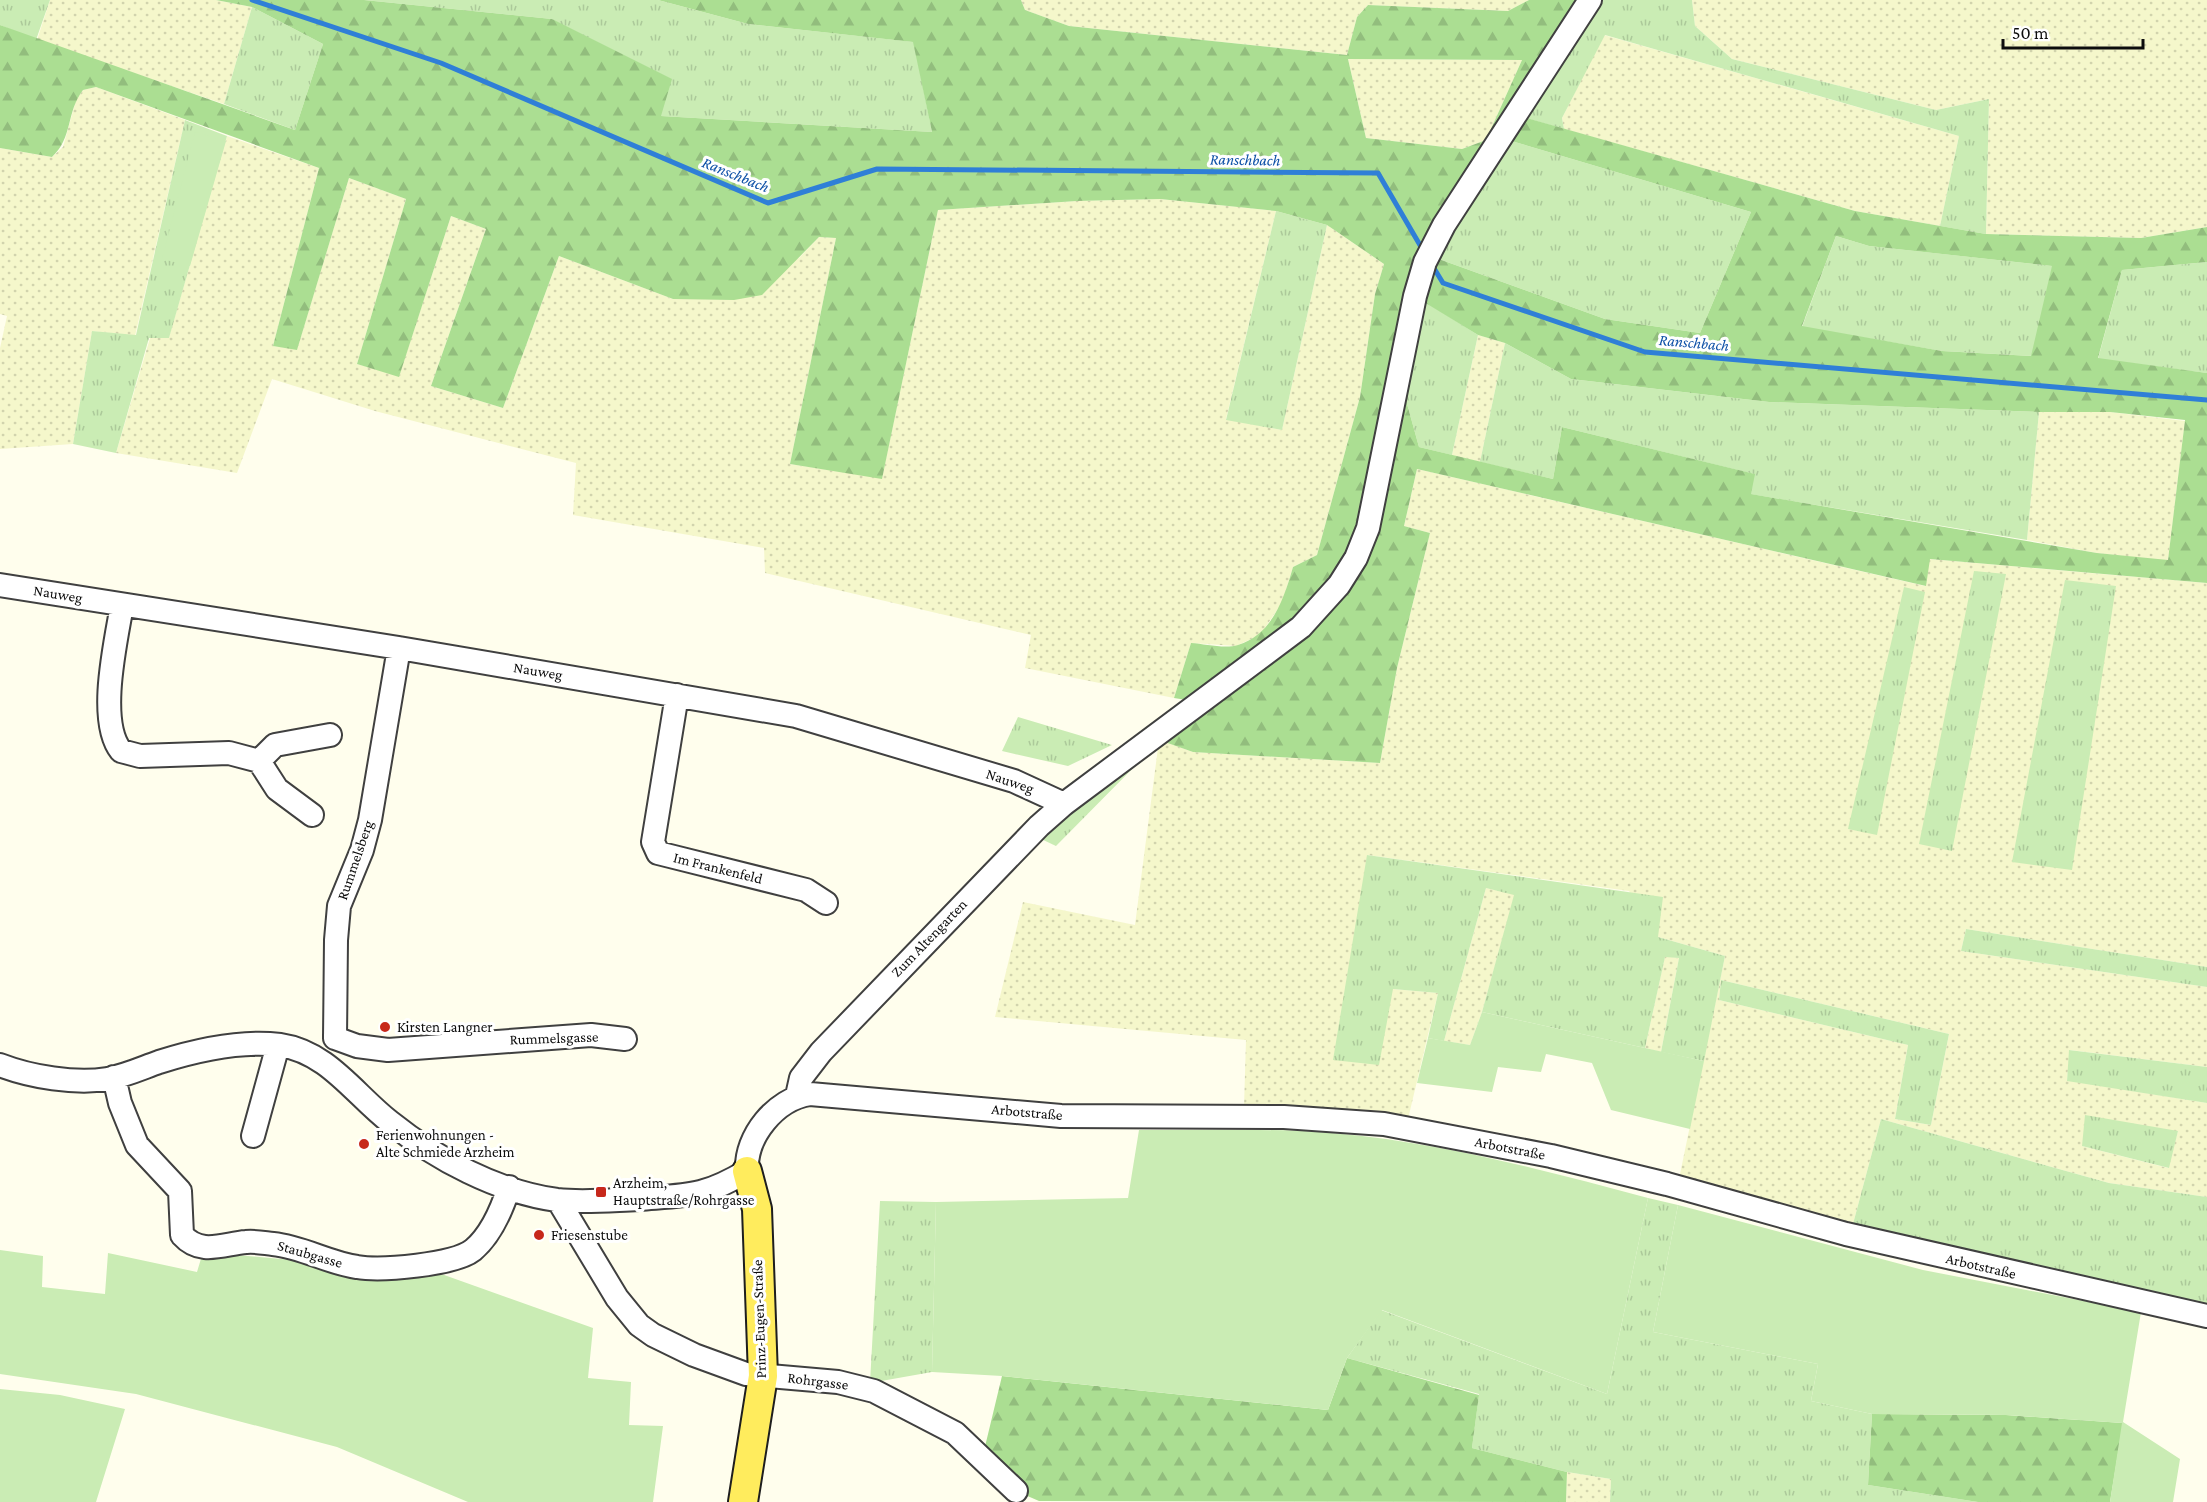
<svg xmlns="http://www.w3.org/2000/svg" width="2207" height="1502" viewBox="0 0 2207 1502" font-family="'Crimson Pro',serif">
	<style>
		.farmland { fill: url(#farmland-dots); fill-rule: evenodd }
		.grass { fill: url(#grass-tufts) }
		.forest { fill: url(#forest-firs); fill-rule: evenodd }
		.garden { fill: #caecb4 }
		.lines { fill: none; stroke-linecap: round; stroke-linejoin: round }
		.stream { stroke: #2f7fd7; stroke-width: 5 }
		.minor-casing { stroke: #404040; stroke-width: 26 }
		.major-casing { stroke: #1e1e1e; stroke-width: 32 }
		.minor { stroke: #fff; stroke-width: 22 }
		.major { stroke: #ffec5d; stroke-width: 28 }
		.poi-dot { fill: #c7281b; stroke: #fff; stroke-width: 2 }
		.labels { text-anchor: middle; stroke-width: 6; stroke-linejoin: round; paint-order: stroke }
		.street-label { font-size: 15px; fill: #0d0d0d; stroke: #fff }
		.poi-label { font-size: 15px; fill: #0d0d0d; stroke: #fff; text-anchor: start }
		.water-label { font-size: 16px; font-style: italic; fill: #0e51a7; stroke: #fff }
	</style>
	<defs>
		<pattern id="farmland-dots" width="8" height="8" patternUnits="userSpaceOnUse" patternTransform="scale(1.5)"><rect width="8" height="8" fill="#f5f7cb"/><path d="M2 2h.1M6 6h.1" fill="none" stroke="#d1d3ad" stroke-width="1.8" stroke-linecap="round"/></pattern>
		<pattern id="grass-tufts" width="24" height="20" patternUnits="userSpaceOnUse" patternTransform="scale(1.5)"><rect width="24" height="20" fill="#caecb4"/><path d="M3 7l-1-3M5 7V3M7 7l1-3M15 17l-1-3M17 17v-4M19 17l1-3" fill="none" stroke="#acc99a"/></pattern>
		<pattern id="forest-firs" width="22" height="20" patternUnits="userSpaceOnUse" patternTransform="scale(1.5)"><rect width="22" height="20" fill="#abde92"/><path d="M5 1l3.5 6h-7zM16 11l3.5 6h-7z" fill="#92bd7d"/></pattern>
	</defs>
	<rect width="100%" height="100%" fill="#fffeed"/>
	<path class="farmland" d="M50,0H216L252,7L224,104L37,40Z
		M1021,0H1529L1508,11L1368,5L1357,17L1347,55L1069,26L1025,10Z
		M1692,0H2207V227L2141,238L1986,234L1989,99L1936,110L1732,59L1695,26Z
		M1604,35L1959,136L1940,226L1855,211L1564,129L1562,118Z
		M1348,59L1522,60L1486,140L1462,149L1366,138Z
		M96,87L185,120L135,336L92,331L73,444L0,449V348L7,316L0,314V148L52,157L63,147L76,100L83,90Z
		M227,136L319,168L273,346L297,349L349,178L406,199L357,364L399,376L451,216L486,229L431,386L503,408L559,256L673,299L799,258L819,237L836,238L790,464L882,478L938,210L1077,201L1160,199L1276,211L1226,419L1282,430L1327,225L1384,264L1375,294L1360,397L1317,555L1293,567L1282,603L1260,635L1236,646L1191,643L1174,698L1025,668L1031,635L765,573L764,548L573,515L576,463L375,411L272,379L237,473L116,453L150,338L169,337Z
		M1478,335L1505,343L1480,462L1452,455Z
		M2039,412H2110L2185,421L2168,561L2097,553L2027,540Z
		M1417,469L1925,586L1929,559L2207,583V967L1966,929L1961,951L2207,987V1067L2070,1050L2067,1080L2207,1103V1197L2109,1183L1881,1119L1853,1224L1679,1179L1725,956L1658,937L1629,891L1367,855L1393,989L1438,993L1408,1119L1244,1107L1246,1040L995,1017L1023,902L1135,925L1159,740L1193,752L1380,763L1397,668L1430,533L1404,526ZM1721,980L1949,1034L1931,1125L1895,1119L1908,1045L1719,1000ZM2178,1131L2168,1168L2082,1146Z
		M1486,888L1515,894L1482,1012L1470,1045L1444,1041Z
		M1665,956L1679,958L1661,1052L1645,1048Z
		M1567,1472L1611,1479L1610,1502H1566Z"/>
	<path class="grass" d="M0,0H50L36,40L0,25Z
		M364,0H658L748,24L914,42L932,132L661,116L552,19Z
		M1590,0H1692L1695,26L1732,59L1936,110L1989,99L1986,234L1940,226L1959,136L1605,35L1562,118L1564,129L1515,115Z
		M252,7L323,44L295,130L224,104Z
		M185,120L227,136L169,338H149L116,453L73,444L92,331L136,335Z
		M1508,140L1751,212L1700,333L1605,319L1436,258Z
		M1276,211L1327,225L1282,430L1226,420Z
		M1836,236L1869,246L2053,266L2032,356L1942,351L1802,327Z
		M2207,262V373L2098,359L2122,270Z
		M1424,301L1478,335L1452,455L1419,447L1404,393Z
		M1505,343L1571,379L1769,402L2039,412L2027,540L1750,494L1754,474L1562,427L1553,479L1480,462Z
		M1974,571L2006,574L1952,851L1919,844Z
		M2065,580L2116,586L2072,870L2012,862Z
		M1904,587L1925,592L1877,835L1848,829Z
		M1018,717L1112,745L1068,766L1002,751Z
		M1144,751L1140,761L1056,846L1039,838Z
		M1367,855L1663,897L1658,937L1725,956L1704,1061L1661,1052L1679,958L1665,957L1645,1048L1482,1012L1514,895L1486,888L1444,1041L1428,1038L1438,993L1393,989L1379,1065L1333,1060Z
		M1966,929L2207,967V987L1961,951Z
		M1721,980L1949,1034L1931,1125L1895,1119L1908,1045L1719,1000Z
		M2069,1050L2207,1067V1103L2067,1081Z
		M2085,1115L2178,1131L2169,1168L2082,1146Z
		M1881,1119L2109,1183L2207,1197V1308L1853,1224Z
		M1648,1198L1678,1205L1653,1332L1818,1364L1811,1401L1872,1414L1868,1485L1978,1502H1610L1611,1479L1567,1472L1472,1448L1479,1394L1347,1358L1381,1310L1607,1394Z
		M880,1201L936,1202L932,1372L870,1383Z"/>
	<path class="forest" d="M216,0H364L552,19L672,79L661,116L932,132L913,42L748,24L658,0H1021L1025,10L1069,26L1347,55L1357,17L1368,5L1508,11L1529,0H1590L1516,115L1855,211L1986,234L2141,238L2207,227V262L2122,270L2098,358L2207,373V583L1930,559L1926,586L1417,469L1404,526L1430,533L1397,668L1380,763L1193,752L1159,740L1199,702L1174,698L1191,643C1205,644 1225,649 1238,645C1273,634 1284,598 1293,567L1317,555L1360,397L1375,294L1384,264L1327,225L1276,211L1160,199L1077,201L938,210L882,479L790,464L836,238L819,237L762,295L734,300L673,299L559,256L503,408L431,386L486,229L451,216L399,377L357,364L406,199L349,178L297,350L273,346L319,168L96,87L83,90C66,112 73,138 52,157L0,148V25L295,130L323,44L252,7ZM1348,59L1522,60L1486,140L1462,149L1366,138ZM1508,140L1751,212L1700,333L1605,319L1436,258ZM1836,236L1869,246L2052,266L2031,356L1942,351L1802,326ZM1424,302L1478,335L1505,343L1571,379L1769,402L2039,412H2110L2185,420L2168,560L2097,553L1751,494L1755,474L1562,427L1553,479L1419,447L1404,393Z
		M1347,1358L1479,1395L1472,1448L1567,1472L1566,1502L1039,1501L1016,1491L982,1459L1002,1376L1328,1410Z
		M1872,1414L2006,1415L2123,1423L2110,1502H1978L1868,1485Z"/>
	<path class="garden" d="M195,132L226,141L190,266L162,259Z
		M1482,1012L1704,1061L1690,1129L1611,1110L1592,1063L1546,1054L1541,1072L1498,1067L1492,1092L1417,1083L1428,1038L1470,1045Z
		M1139,1130C1194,1130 1249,1129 1304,1131C1421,1137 1535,1168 1648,1198L1607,1394L1382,1310L1347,1358L1328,1410L1002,1376L932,1372L936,1202L1128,1198Z
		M1678,1205L1923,1270L2141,1312L2123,1422L2180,1459L2173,1502H2110L2122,1423L2006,1415L1872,1414L1811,1401L1818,1364L1653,1332Z
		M0,1250L43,1256L42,1287L105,1294L108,1253L197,1272L203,1252L326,1263L380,1281L433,1271L593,1328L588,1378L631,1382L629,1425L663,1426L653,1502H468L337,1447L136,1394L0,1374Z
		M0,1389L60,1395L125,1409L96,1502H0Z"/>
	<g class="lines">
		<path class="stream" d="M252,0L441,63L768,203L877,169L1378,173L1424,252
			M1432,265L1443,283L1645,352L2207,400"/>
		<g class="minor-casing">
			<path id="minor" d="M0,585L399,648L796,716L1014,781L1064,804
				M122,605C116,641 97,721 121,751L140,756L229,753L259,761L275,745L330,735
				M677,695L653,842L658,853L806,890L826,903
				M259,761L277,789L312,815
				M335,1038L336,940L339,906L362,850L370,820L399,648
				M335,1038L357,1046L388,1050L591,1035L625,1039
				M0,1065C31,1077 75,1084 107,1079C125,1076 142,1068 159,1062C197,1050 240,1040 280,1045C328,1052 354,1094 390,1122C436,1159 498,1192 557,1200C584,1203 612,1200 639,1199C688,1195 704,1197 747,1171C745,1136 776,1099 810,1094L1061,1116L1284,1117L1384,1124L1551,1156L1667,1184L1846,1234L2207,1316
				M114,1077L120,1103L137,1145L180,1191L182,1235C201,1256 223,1244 246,1242C255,1241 264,1243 273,1244C303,1247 328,1263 357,1267C381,1271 454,1265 473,1250C491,1235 502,1209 509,1187
				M797,1096L801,1078L821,1052L1039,826L1064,804L1301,627L1339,585L1356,558L1368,528L1415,296L1425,262L1444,225L1590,0
				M253,1136L278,1045
				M558,1200L617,1298L639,1325L653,1335L694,1355L746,1374L838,1382L874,1391L955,1433L1016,1491"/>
		</g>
		<g class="major-casing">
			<path id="major" d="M743,1502L763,1376L757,1209L747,1171"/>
		</g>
		<use href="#minor" class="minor"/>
		<use href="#major" class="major"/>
	</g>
	<g class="poi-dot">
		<circle cx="385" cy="1027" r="6"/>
		<circle cx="364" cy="1144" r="6"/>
		<rect x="595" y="1186" width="12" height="12" rx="3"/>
		<circle cx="539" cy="1235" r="6"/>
	</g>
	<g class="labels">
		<g class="street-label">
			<text transform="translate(58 594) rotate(9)" y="5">Nauweg</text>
			<text transform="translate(538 671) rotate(9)" y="5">Nauweg</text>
			<text transform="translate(1010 781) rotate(19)" y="5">Nauweg</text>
			<text transform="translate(355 860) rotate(-71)" y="5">Rummelsberg</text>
			<text transform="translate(718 868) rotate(14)" y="5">Im Frankenfeld</text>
			<text transform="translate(929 938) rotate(-46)" y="5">Zum Altengarten</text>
			<text transform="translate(554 1038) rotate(-2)" y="5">Rummelsgasse</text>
			<text transform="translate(1027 1112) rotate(5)" y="5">Arbotstraße</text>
			<text transform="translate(1510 1148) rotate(11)" y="5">Arbotstraße</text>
			<text transform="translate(310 1254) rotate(16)" y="5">Staubgasse</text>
			<text transform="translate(1981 1266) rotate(13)" y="5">Arbotstraße</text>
			<text transform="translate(759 1319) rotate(-92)" y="5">Prinz-Eugen-Straße</text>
			<text transform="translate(818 1381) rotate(7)" y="5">Rohrgasse</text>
		</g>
		<g class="poi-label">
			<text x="397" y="1032">Kirsten Langner</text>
			<text x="376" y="1140">Ferienwohnungen -<tspan x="376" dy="17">Alte Schmiede Arzheim</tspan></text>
			<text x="613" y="1188">Arzheim,<tspan x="613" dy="17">Hauptstraße/Rohrgasse</tspan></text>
			<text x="551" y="1240">Friesenstube</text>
		</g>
		<g class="water-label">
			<text transform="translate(1245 159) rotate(1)" y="6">Ranschbach</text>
			<text transform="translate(736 174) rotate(22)" y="6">Ranschbach</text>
			<text transform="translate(1694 342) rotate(5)" y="6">Ranschbach</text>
		</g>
	</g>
	<path d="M2003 39v9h140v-9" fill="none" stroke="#0d0d0d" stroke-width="3"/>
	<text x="2012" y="39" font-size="18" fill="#0d0d0d" stroke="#ffffff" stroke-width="4.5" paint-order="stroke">50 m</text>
</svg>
